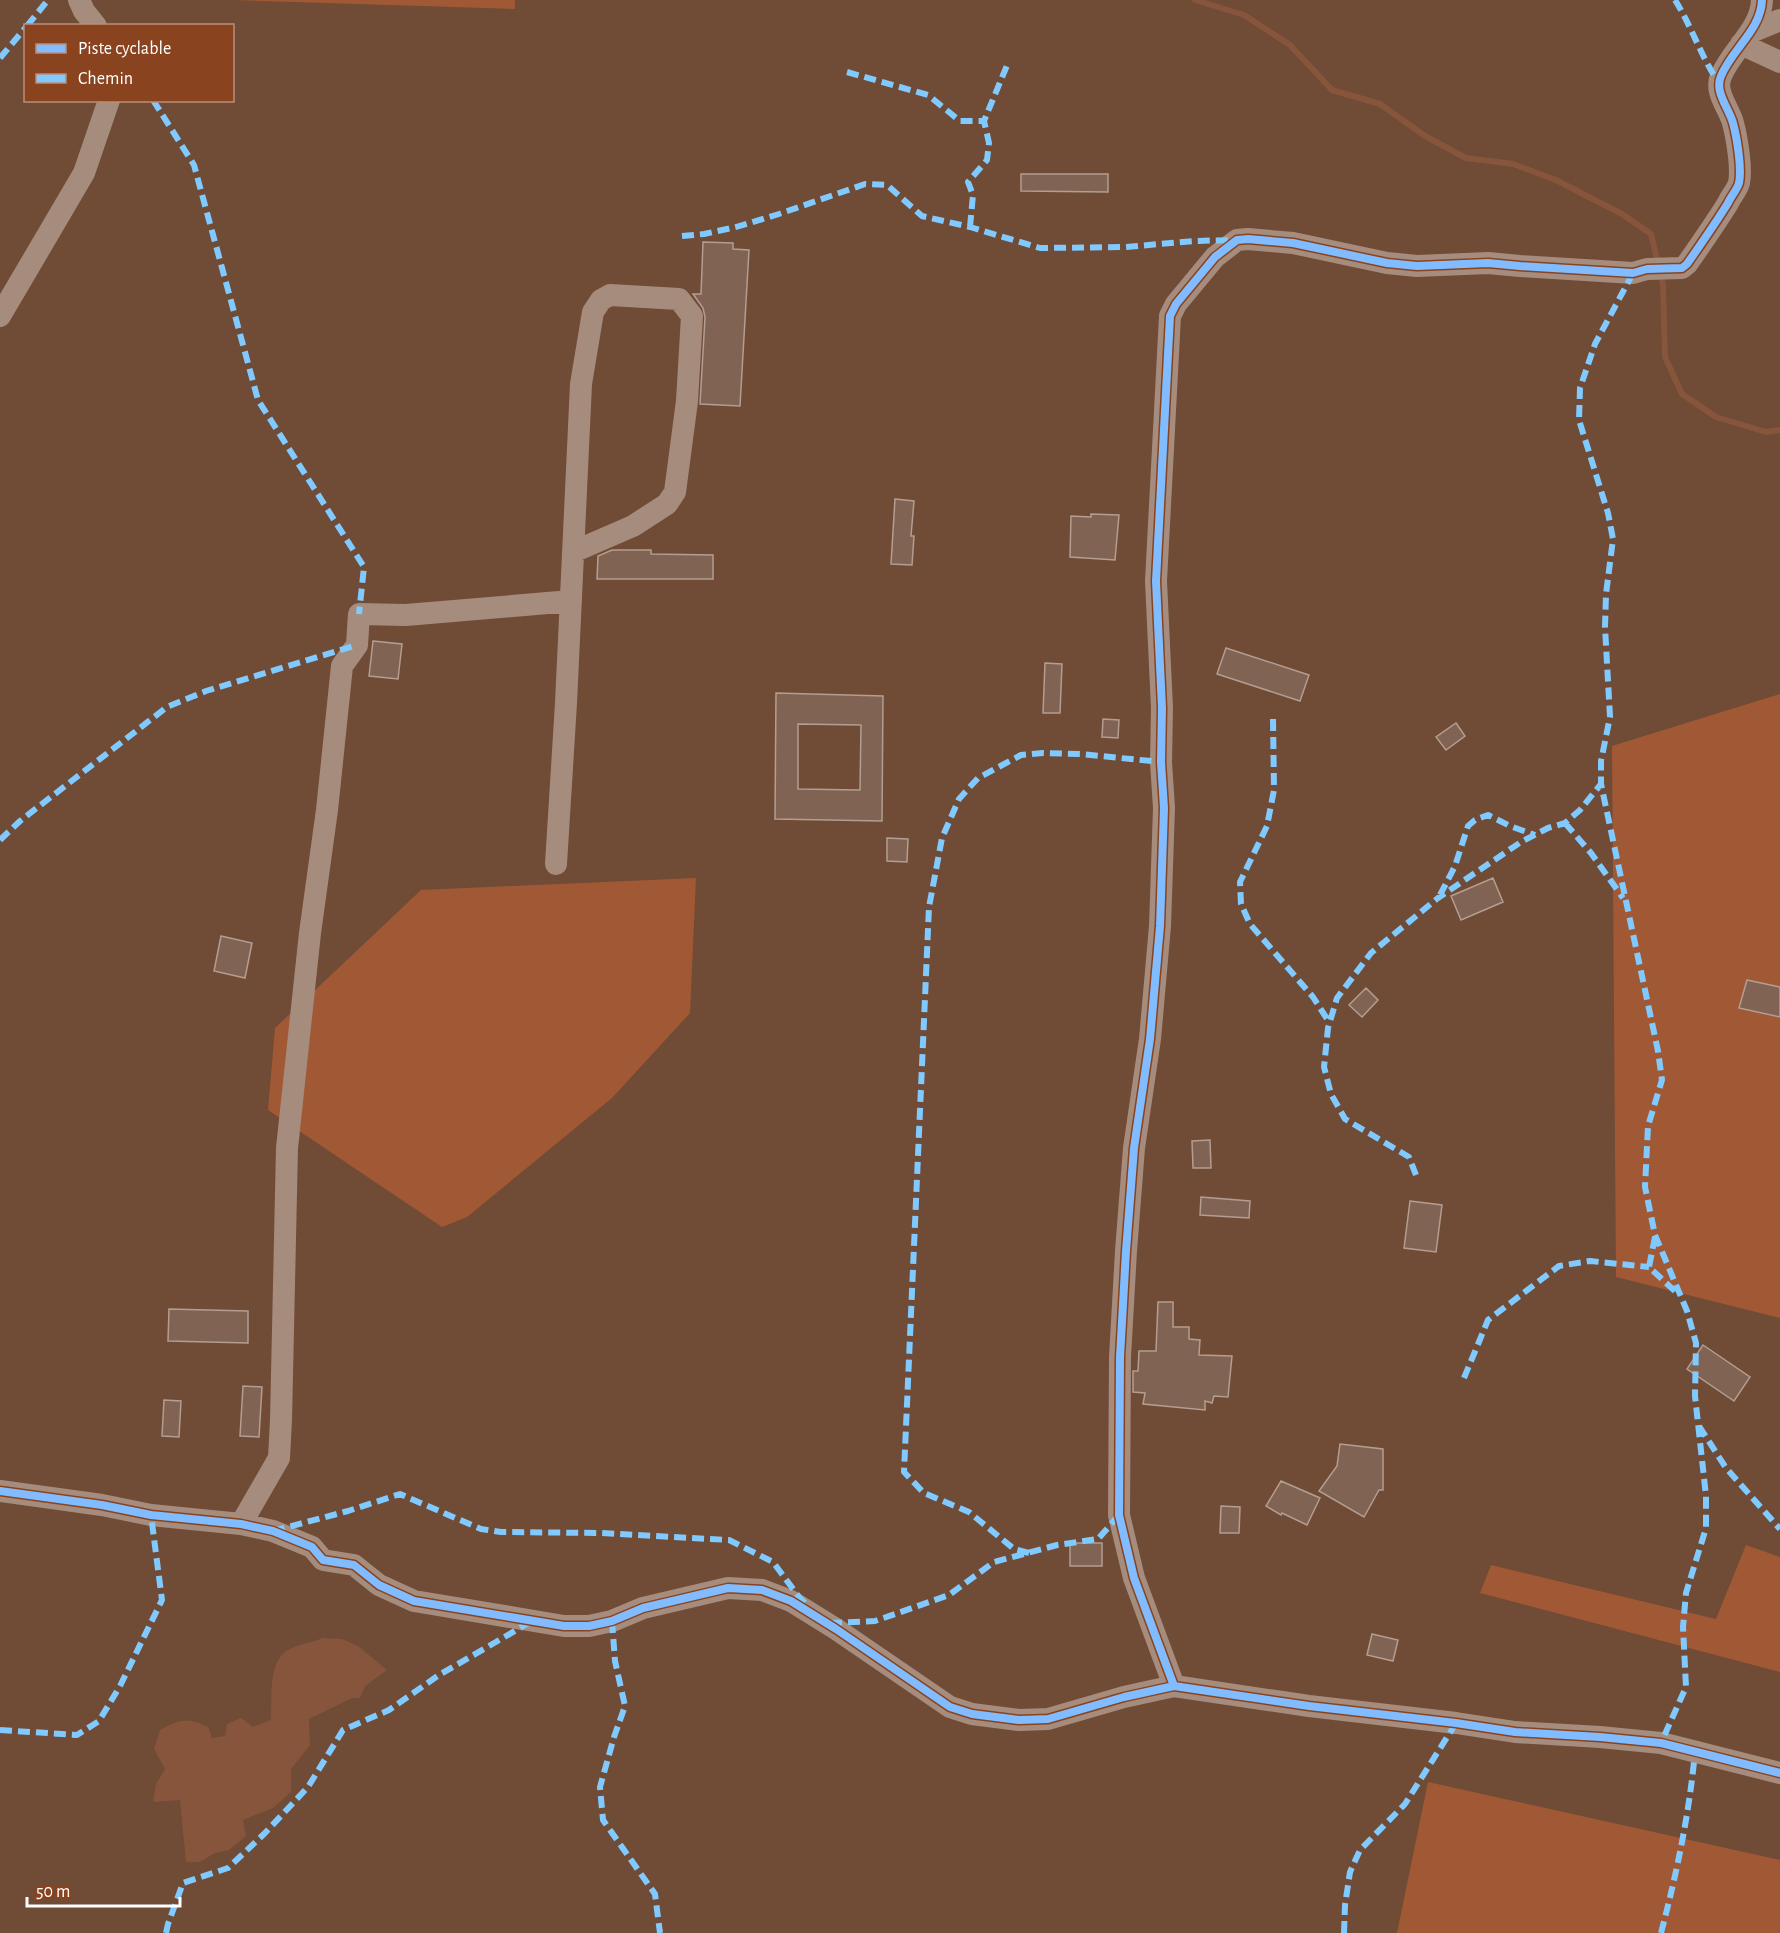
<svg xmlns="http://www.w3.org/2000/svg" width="1780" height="1933" viewBox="0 0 1780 1933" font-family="'Alegreya Sans',sans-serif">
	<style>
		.green { fill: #a15935 }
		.water { fill: #87553b }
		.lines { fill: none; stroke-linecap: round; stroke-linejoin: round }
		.stream { stroke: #87553b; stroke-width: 6 }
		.building { fill: #816353; stroke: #b39e91; stroke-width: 1.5; fill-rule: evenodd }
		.minor { stroke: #a68c7d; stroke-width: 22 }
		.quiet { stroke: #80caff; stroke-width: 6; stroke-dasharray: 12 6; stroke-linecap: butt }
		.cycleway-casing { stroke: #89431e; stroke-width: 11 }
		.cycleway { stroke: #80bcff; stroke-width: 8 }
	</style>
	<rect width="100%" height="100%" fill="#704b36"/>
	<path class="green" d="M234,0H515V9Z
		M1780,694V1318L1616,1277L1612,746Z
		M696,878L690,1013L612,1098L467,1217L442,1227L268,1110L275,1028L421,890Z
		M1746,1545L1780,1557V1672L1480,1593L1491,1565L1716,1619Z
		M1428,1782L1780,1860V1933H1397Z"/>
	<path class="water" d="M323,1638L342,1639L358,1646L387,1670L365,1686L360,1698H352L309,1719L310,1745L291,1769V1792L273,1808L243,1820L246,1836L229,1850L215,1853L200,1862H186L180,1800L153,1802L156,1784L165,1769L154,1749L160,1730C180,1719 187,1717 208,1727L212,1738L225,1736L227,1724L241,1718L253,1727L271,1720C272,1700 268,1664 286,1651C296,1645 312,1642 323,1638Z"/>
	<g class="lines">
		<path class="stream" d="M1195,0L1244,15L1290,45L1332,90L1380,104L1425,136L1466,158L1513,164L1556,180L1622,214L1651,234L1658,263
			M1660,273L1663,284L1665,357L1682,394L1716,417L1766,432L1780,430"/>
	</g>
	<path class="building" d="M1021,174H1108V192L1021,191Z
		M703,242L733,243V249L749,250L740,406L700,404L705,317L703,308L693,294H701Z
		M895,499L914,501L911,536H914L912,565L891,564Z
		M1091,514L1119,515L1115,560L1070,557L1071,516L1091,517Z
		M612,550H651V554L713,555V579H597L598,556Z
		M373,641L402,644L398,679L369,676Z
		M1226,648L1309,675L1300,701L1217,674Z
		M1045,663L1062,664L1060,713H1043Z
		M776,693L883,696L882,821L775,819ZM798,724L861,725L860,790L798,789Z
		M1103,719L1119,720L1118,738L1102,737Z
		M1456,723L1465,736L1446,750L1436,737Z
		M887,838L908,839L907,862L887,861Z
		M1493,878L1503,902L1461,920L1451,896Z
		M221,936L252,943L245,978L214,971Z
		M1747,980L1780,987V1017L1739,1008Z
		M1366,988L1378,1000L1362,1017L1349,1005Z
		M1210,1140L1211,1168H1193L1192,1141Z
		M1201,1197L1250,1201L1249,1218L1200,1215Z
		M1410,1201L1442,1205L1436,1252L1404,1248Z
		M1158,1302H1173V1327H1189V1339L1200,1340L1199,1355L1232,1356L1228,1397L1214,1396L1212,1403L1205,1401V1410L1143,1404L1145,1393L1133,1392V1371H1138L1139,1351H1156Z
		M169,1309L248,1311V1343L168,1341Z
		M1703,1345L1750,1377L1734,1401L1687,1369Z
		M243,1386L262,1387L259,1437L240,1436Z
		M164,1400L181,1401L179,1437L162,1436Z
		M1340,1444L1383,1449V1490H1379L1364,1517L1319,1491L1337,1466Z
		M1281,1481L1320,1498L1307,1525L1282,1513L1281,1515L1266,1506Z
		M1221,1506L1240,1507L1239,1533H1220Z
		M1070,1543H1102V1566H1070Z
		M1372,1634L1398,1640L1393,1661L1367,1655Z"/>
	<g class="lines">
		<path class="minor" d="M79,0L84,11L96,26
			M1751,32L1780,20
			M1741,44L1780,62
			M0,316L84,173L109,100
			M556,864L566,703L581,384L593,312L601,300L610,295L679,299L692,316L687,401L675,492L667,504L633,526L573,552
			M0,1491L102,1505L151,1515L241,1524L273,1531L312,1547L323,1560L354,1565L379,1585L414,1601L564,1626H589L612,1621L643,1608L728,1588L762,1590L791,1601L836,1629L950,1707L972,1714L1019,1720L1048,1719L1124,1697L1174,1686L1309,1706L1456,1723L1515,1732L1600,1737L1661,1743L1780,1773
			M241,1524L279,1458L281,1420L287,1148L310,933L327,810L342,666L357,645L359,614L406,615L571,601
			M1174,1686L1134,1578L1119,1515L1120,1357L1126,1251L1134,1148L1150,1039L1160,926L1164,808L1161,762L1162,708L1156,581L1170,316L1176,304L1215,257L1237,240L1248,239L1293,243L1387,263L1417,266L1488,263L1520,266L1633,273L1647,269L1682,268L1687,264C1701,244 1715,224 1728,203C1731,196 1737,190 1739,183C1742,169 1737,138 1733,123C1729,108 1714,92 1721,76C1732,49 1761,30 1762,0"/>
		<path class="quiet" d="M1675,0C1692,27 1701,57 1719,83
			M27,26L48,0
			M0,58L26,27
			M847,72L928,95L960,121H984
			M153,100L194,165L258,400L364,567L359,614
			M970,227L973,195L968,182L987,160L989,143L984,121L1008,63
			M682,236L704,234L736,227L779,214L865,184L887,185L922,216L970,227L1040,248L1126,247L1194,241L1234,240
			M1633,273L1595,344L1580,388L1579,420L1608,513L1613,539L1606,594L1605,627L1610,717L1601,761V784L1658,1051L1662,1080L1648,1126L1645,1187L1655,1235L1687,1311L1696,1343L1695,1396L1706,1496V1528L1686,1593L1683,1627L1686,1687L1661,1743
			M1273,719L1274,790L1267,826L1240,882L1241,904L1250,924L1313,997L1329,1022
			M1565,823L1591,853L1623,898
			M0,840L20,821L167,707L206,691L357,645
			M1440,895L1455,866L1468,826L1475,820L1488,815L1510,826L1535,835
			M1416,1175L1409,1157L1345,1119L1331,1094L1324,1067L1328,1028L1337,998L1371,953L1438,898L1521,842L1548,828L1565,823L1580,810L1601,784
			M1655,1237L1649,1267L1679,1295
			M1464,1378L1488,1320L1559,1266L1590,1261L1649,1267
			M1699,1426L1726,1468L1780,1529
			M273,1531L348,1511L400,1494L481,1529L501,1532L600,1533L729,1540L773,1562L799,1597L805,1603
			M1029,1553L1014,1549L969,1512L924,1493L904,1472L929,907L942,838L959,799L978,778L1021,755L1043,753L1080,754L1161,762
			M612,1621L615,1661L625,1706L614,1737L600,1787L603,1820L655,1894L660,1933
			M830,1623L875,1621L949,1595L994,1562L1057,1545L1098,1539L1119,1515
			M0,1730L77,1735L99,1721L120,1686L162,1600L151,1515
			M166,1933L168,1924L183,1883L228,1868L265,1833L308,1787L343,1730L389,1710L439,1675L532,1621
			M1344,1933L1345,1905L1350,1872L1360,1850L1405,1804L1456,1723
			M1661,1933C1677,1872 1689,1815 1695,1752"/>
		<g class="cycleway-casing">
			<path id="cycleway" d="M0,1491L102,1505L151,1515L241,1524L273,1531L312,1547L323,1560L354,1565L379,1585L414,1601L564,1626H589L612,1621L643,1608L728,1588L762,1590L791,1601L836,1629L950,1707L972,1714L1019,1720L1048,1719L1124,1697L1174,1686L1309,1706L1456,1723L1515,1732L1600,1737L1661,1743L1780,1773
				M1174,1686L1134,1578L1119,1515L1120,1357L1126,1251L1134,1148L1150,1039L1160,926L1164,808L1161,762L1162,708L1156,581L1170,316L1176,304L1215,257L1237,240L1248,239L1293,243L1387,263L1417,266L1488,263L1520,266L1633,273L1647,269L1682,268L1687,264C1701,244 1715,224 1728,203C1731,196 1737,190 1739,183C1742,169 1737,138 1733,123C1729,108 1714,92 1721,76C1732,49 1761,30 1762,0"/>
		</g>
		<use href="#cycleway" class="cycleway"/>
	</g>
	<rect x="24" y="24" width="210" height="78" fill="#89431e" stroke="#b88e78" stroke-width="1.5"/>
	<rect x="36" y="44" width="30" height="9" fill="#80bcff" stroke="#b88e78" stroke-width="1.5"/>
	<text x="78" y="54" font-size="18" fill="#ffffff">Piste cyclable</text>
	<rect x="36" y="74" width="30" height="9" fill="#80caff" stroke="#b88e78" stroke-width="1.5"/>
	<text x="78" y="84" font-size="18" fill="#ffffff">Chemin</text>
	<path d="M27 1897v9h153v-9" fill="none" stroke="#ffffff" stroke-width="3"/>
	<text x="36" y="1897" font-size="18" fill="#ffffff" stroke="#89431e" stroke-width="4.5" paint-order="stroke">50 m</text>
</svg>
